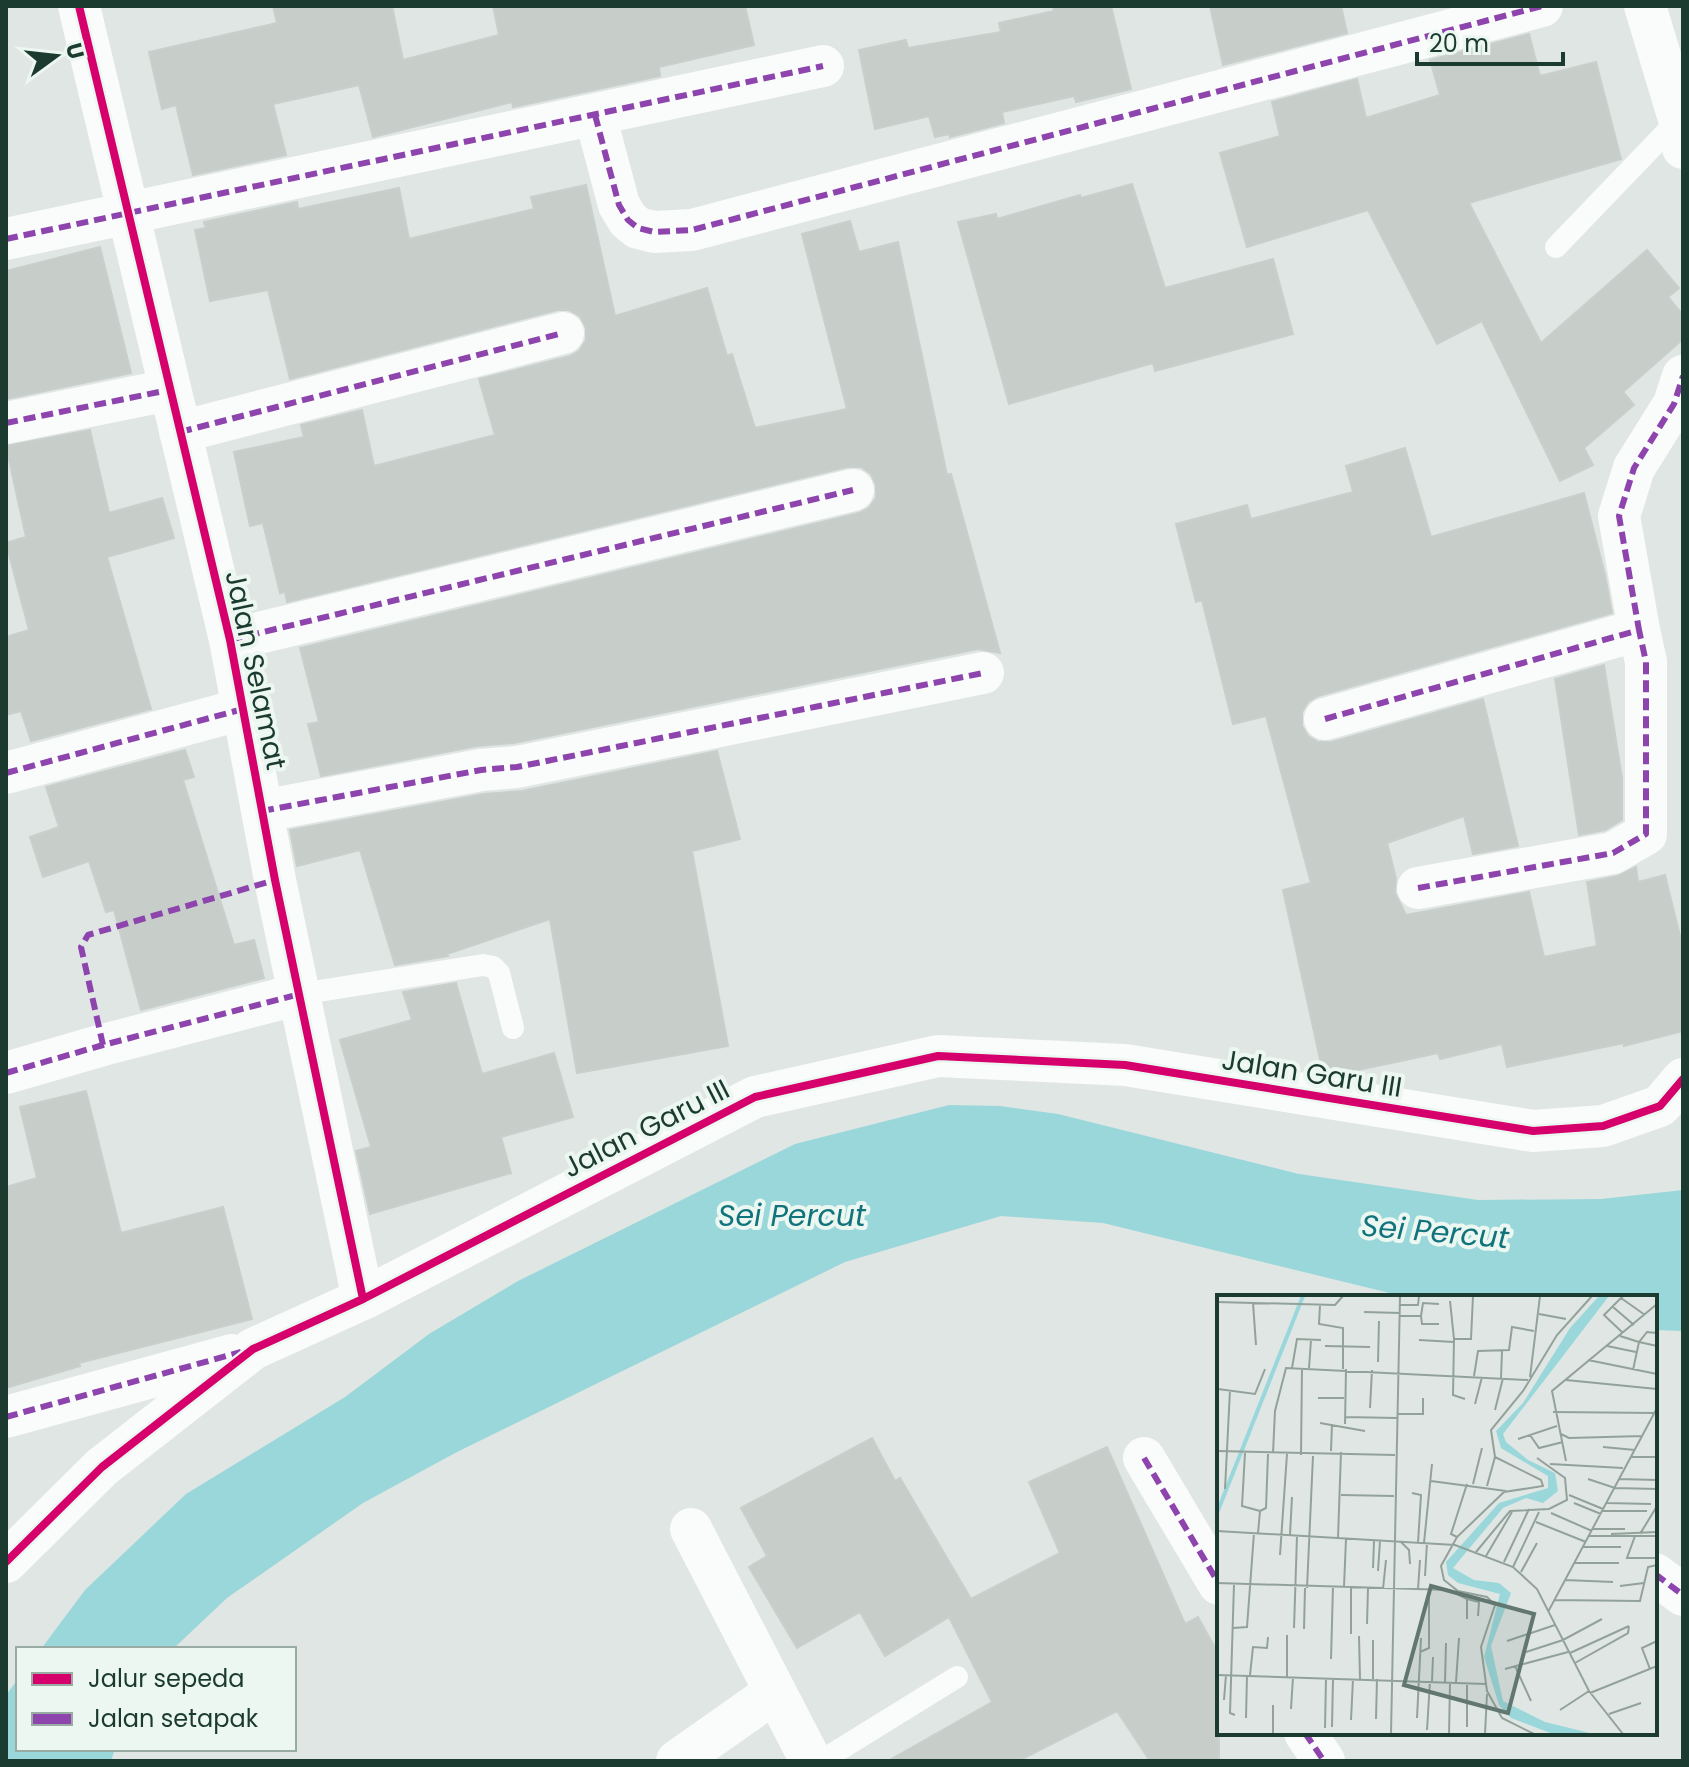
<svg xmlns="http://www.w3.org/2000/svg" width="1689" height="1767" viewBox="0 0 1689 1767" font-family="Poppins,sans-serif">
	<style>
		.water { fill: #9ad7db }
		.building { fill: #c7ceca; stroke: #c8cfcc; stroke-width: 2 }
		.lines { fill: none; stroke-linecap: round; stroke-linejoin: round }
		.service { stroke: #fafbfb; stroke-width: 22 }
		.minor { stroke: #fafbfb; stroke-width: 42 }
		.quiet { stroke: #8e44ad; stroke-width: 6; stroke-dasharray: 12 6; stroke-linecap: butt }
		.cycleway-casing { stroke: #ecf7f1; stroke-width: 13 }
		.cycleway { stroke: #d6006c; stroke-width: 8 }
		.labels { text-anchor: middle; stroke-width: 8; stroke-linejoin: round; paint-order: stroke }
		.street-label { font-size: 28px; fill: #1c3b30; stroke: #ecf7f1 }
		.water-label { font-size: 30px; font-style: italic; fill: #11737c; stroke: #ecf7f1 }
		.inset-river { fill: none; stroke: #9ad7db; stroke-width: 4 }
		.inset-road { fill: none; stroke: #92a29b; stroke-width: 2 }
		.view { fill: #61776f; fill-opacity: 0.15; stroke: #61776f; stroke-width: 4 }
		.inset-edge { fill: none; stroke: #1c3b30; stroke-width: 4 }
	</style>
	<rect width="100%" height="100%" fill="#e0e6e3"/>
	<path class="water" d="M949,1105L1000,1106L1058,1114L1299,1174L1478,1200L1601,1199L1683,1190V1331L1655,1330V1297H1406L1103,1223L1001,1216L845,1262L457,1452L363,1503L227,1598L173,1649H41L85,1590L186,1494L345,1397L429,1334L518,1281L795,1144Z
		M18,1679V1749H115L111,1761H6V1695Z"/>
	<path class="building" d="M273,6H392L403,60L499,35L493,6H745L754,45L659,67L660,76L513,107L512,102L373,137L359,85L273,104L286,155L193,175L176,105L162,109L149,52L277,23Z
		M1053,6H1111L1131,89L1076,102L1074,96L1002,112L1004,123L950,137L949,134L935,137L929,116L875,129L859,50L906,40L908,48L1001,32L999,23L1054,11Z
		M1210,6H1341L1347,33L1223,65Z
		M1529,34L1540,76L1596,62L1621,159L1469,203L1541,343L1647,250L1679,288L1668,297L1683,315V339L1623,392L1634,405L1584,448L1593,465L1560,481L1482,321L1437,344L1368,210L1247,247L1220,153L1280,136L1272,102L1357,79L1366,118L1440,95L1430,60Z
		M1132,184L1165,288L1273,259L1293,334L1155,371L1153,363L1009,404L958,222L996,214L997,219L1080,195L1081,198Z
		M586,185L615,316L707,288L727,356L732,354L755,428L847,409L802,234L850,221L859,252L898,242L947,475L951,474L1000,653L978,649L514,743L477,746L321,776L308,724L319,722L300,648L859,513L869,508L876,498V485L871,474L861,467H847L287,602L285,592L280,593L263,523L250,526L234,452L304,437L301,425L362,410L374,466L495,435L479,379L570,356L579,351L586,340V328L580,316L569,310H557L290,379L268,290L210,301L195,230L206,228L204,222L297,202L298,209L399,188L409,239L534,209L531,197Z
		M100,247L131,373L6,399V271Z
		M90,430L109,513L162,498L174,538L107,557L151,709L31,741L21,711L6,715V637L29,630L6,543L26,537L6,446Z
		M1405,448L1431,537L1584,493L1605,575L1612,613L1318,696L1308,702L1302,712V726L1308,736L1318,742H1332L1483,699L1518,846L1473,854L1464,816L1387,843L1396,878L1395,893L1406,915L1529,892L1544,957L1597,946L1587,882L1618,876L1636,867L1638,882L1665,875L1683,948V1031L1624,1046V1043L1507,1067L1502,1044L1440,1059L1438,1053L1335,1075L1323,1073L1283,890L1311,883L1266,716L1233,724L1202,600L1196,602L1176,524L1247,505L1251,519L1353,492L1346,466Z
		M1604,665L1622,778V820L1605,830L1579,835L1555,679Z
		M185,750L194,777L183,780L234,945L254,940L264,978L141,1010L114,910L106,912L89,861L43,877L30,837L59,827L46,787Z
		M717,751L740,839L692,851L728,1046L577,1073L550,919L447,954L448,956L395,965L360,850L297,866L290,830L484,794L522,791Z
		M456,983L482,1074L554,1053L573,1117L501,1137L511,1173L370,1214L356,1151L371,1147L340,1040L412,1020L403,992Z
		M86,1091L121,1233L223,1207L252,1319L79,1363L80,1366L6,1388V1187L37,1178L20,1107Z
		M872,1438L895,1481L900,1478L971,1599L1060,1553L1029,1482L1107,1447L1185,1624L1198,1617L1219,1655V1761H1150L1117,1711L1018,1761H888L992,1702L949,1617L885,1656L860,1612L797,1648L749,1567L767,1556L741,1508Z"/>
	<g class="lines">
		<path class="service" d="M1556,247L1679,119
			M300,994L483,965L493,967L499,973L513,1028
			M821,1761L957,1677"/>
		<path class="minor" d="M79,6L230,640L275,880L363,1299
			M1645,6L1679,119L1683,148
			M595,115L619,205L628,220L638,228L654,232L692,230L1542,6
			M6,239L823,66
			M6,423L169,390
			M180,432L563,333
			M230,640L853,490
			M1325,719L1639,630L1619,516L1634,468L1674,404L1683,376
			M6,773L243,709
			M262,811L481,770L517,767L983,673
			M1418,888L1613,853L1646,834V662L1639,630
			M6,1073L103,1045L300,994
			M6,1417L232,1355
			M1144,1458L1219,1584
			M691,1529L811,1761
			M6,1562L102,1467L253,1349L363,1299L755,1097L938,1056L1125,1065L1533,1131L1603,1126L1660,1106L1683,1079
			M1655,1574L1683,1595
			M1305,1733L1324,1761
			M677,1761L775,1692"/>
		<path class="quiet" d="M595,115L619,205L628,220L638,228L654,232L692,230L1542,6
			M6,239L823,66
			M6,423L169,390
			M180,432L563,333
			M230,640L853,490
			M1325,719L1639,630L1619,516L1634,468L1674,404L1683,376
			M6,773L243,709
			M262,811L481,770L517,767L983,673
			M1418,888L1613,853L1646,834V662L1639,630
			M103,1045L81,947L88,935L275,880
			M6,1073L103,1045L300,994
			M6,1417L241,1352
			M1144,1458L1219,1584
			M1655,1574L1683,1595
			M1305,1733L1324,1761"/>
		<g class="cycleway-casing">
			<path id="cycleway" d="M79,6L230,640L275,880L363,1299
				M6,1562L102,1467L253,1349L363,1299L755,1097L938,1056L1125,1065L1533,1131L1603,1126L1660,1106L1683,1079"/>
		</g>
		<use href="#cycleway" class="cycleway"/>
	</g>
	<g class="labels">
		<g class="street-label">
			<text transform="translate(256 670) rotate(78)" y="10">Jalan Selamat</text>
			<text transform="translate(1312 1073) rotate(9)" y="10">Jalan Garu III</text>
			<text transform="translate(646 1128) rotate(-27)" y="10">Jalan Garu III</text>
		</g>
		<g class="water-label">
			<text x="792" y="1226">Sei Percut</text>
			<text transform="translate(1435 1232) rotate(5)" y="10">Sei Percut</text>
		</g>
	</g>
	<g transform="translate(1217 1295)">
		<rect width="440" height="440" fill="#e0e6e3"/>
		<path d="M382,1H392L286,139L289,147L311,165L338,178L341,196L326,208L309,203L286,213L236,273L257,285L282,288L294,298L274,351L286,406L328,427L377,439H336L294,423L282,410L267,362L283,299L241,288L231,280L229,267L282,208L331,193V181L284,153L279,136L306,108L353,33Z" fill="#9ad7db"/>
		<path class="inset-river" d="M0,218L86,1"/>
		<path class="inset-road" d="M406,1L387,20L406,38M404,3L428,20M233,6L237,44M0,7L118,10L126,1M36,8L39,50M103,10L102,29L126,33V74M183,10H201L202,1M396,12L417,30M147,17L183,18M322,19L349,24M182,21H204L206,8L222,9M204,21L205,29H222M403,41L422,47L430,37L440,38M202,45L237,47M108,51L153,52M390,51L419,57M371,65L440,79M161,67L162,26M75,73L80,44L104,45M92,73L94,45M416,75L422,47L440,51M257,81L261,56L292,55L295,32L317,36M313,82L323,1M284,83L285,56M349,85L440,94M1,94L38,99L48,74M101,103H127M248,104L236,100L237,44H254L256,1M258,109L265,82M153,113L155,75M278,115L286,83M336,117L438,118M180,119H206V103M128,122L180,123M103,128L148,136M128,129L129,74M344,139L352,143L425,141M313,140L322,153L346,147M301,144L340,131M386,152L418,155M0,156L178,160M114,156L115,129M28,158L25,211L43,216M56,158L58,116L69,73L311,85M84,160L85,73M414,162H440M349,166L335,96L440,9M333,169L406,173M371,184L398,193L440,194M402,184L440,185M214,186L289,196M256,189L265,153M270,191L278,162M8,194L13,95M195,198L204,200L201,248M124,200L177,201M352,200L386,214M357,208L384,219M390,208L434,209M385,216H430M334,218L375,236M319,227L369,247M376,234H408M0,236L238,250L296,272L320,294L372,396L406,439M41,238L43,216L49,213L51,159M394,239L440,237M423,239L440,211M73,240L75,202M372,241H440M418,241L410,263H440M240,242L234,239L250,189M121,243L124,157M184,247L192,255L193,269M207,248L215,169M366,252H404M259,257L293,216L332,214L350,205L348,183L320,163M63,260L70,159M269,261L295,217M287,267L312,214M357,268H402M296,272L322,217M156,273L157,246M161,276L163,246M304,277L320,248M208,281L210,248M348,285L396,287M0,288L232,295L250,304V324M17,289L13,418L18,420M403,291L427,288M127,292L129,244M90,293L96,161M166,294L169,265M201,294L203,265M250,304L262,307L261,321M337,305L423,306L431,272L440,270M331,317L440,113M150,329L151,293M16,333L30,332L37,238M77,333L80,241M87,334L88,293M134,339V292M142,341L143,384M156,345V384M290,346L338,330M203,357L212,353V294M309,357L346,345L385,324M353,358L412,331M114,364L116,291M358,368L411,338L412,331M298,371L314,406M288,374L351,357M433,374L425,353L440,346M0,380L269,389M33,380L36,352L50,353L51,342M70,382V340M215,386L216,362M228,387L229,348M239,387L242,343M250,388V432M373,398L440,371M7,405L9,380M74,414L76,382M343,415L372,396M392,419L424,408M29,423L30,380M200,423L204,343M159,424L160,384M134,425L136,384M115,432L116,384M108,433L109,383M210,435L213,386M56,439V410M174,439L183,1M232,439L233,387M268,439L270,399M317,439L285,423L270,396L264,352L278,310L270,302L241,296L227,285L224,271L240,242L287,197L326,191L324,185L278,162L274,135L306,96L340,40L375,1"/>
		<path class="view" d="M214,291L317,319L291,418L187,390Z"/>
		<rect width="440" height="440" class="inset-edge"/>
	</g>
	<rect width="1689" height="1767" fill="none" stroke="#1c3b30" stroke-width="16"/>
	<rect x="16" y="1647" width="280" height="104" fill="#ecf7f1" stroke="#99aca4" stroke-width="2"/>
	<rect x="32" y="1673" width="40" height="12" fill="#d6006c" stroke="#99aca4" stroke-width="2"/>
	<text x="88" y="1687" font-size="24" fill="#1c3b30">Jalur sepeda</text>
	<rect x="32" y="1713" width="40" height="12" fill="#8e44ad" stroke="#99aca4" stroke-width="2"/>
	<text x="88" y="1727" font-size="24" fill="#1c3b30">Jalan setapak</text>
	<g transform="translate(56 56) rotate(75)" stroke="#ecf7f1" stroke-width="6" paint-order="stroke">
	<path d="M0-6L14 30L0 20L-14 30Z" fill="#1c3b30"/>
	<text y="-12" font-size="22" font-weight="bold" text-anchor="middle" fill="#1c3b30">U</text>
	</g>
	<path d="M1417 52v12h146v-12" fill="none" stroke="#1c3b30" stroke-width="4"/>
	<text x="1429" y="52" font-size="24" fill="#1c3b30" stroke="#ecf7f1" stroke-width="6" paint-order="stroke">20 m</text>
</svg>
